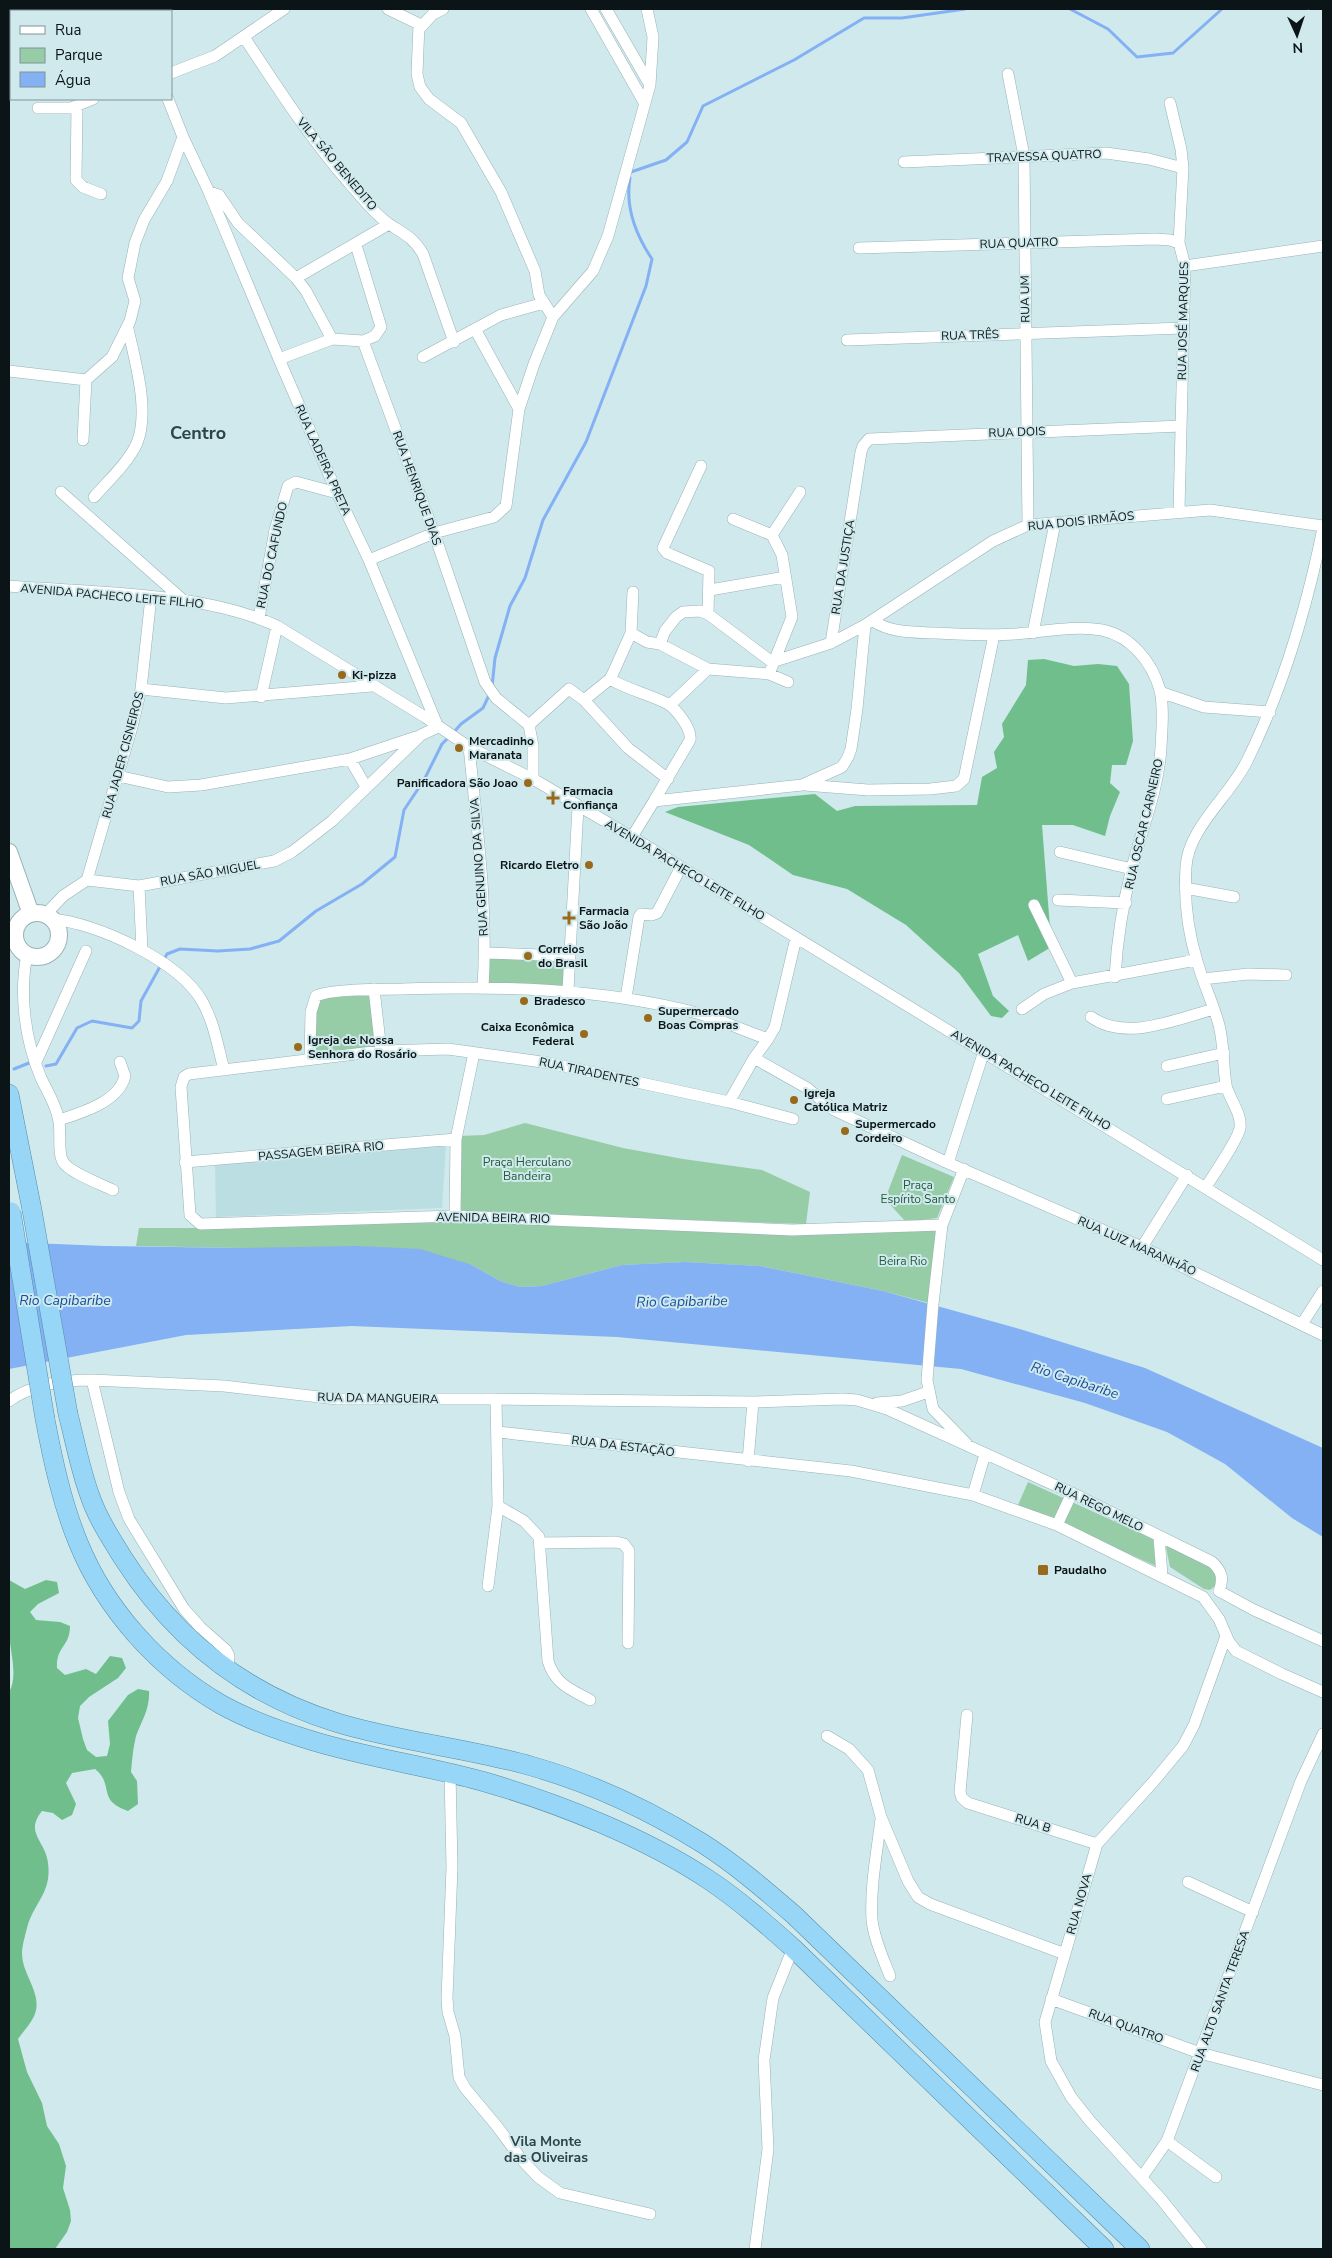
<svg xmlns="http://www.w3.org/2000/svg" width="1332" height="2258" viewBox="0 0 1332 2258" font-family="'Nunito Sans',sans-serif">
	<style>
		.built { fill: #bbdee3 }
		.green { fill: #96cca6 }
		.forest { fill: #70be8b }
		.water { fill: #84b0f4 }
		.lines { fill: none; stroke-linecap: round; stroke-linejoin: round }
		.stream { stroke: #84b0f4; stroke-width: 3 }
		.minor-casing { stroke: #99b2b5; stroke-width: 12 }
		.secondary-casing { stroke: #99b2b5; stroke-width: 18 }
		.trunk-casing { stroke: #558ca7; stroke-width: 20 }
		.minor { stroke: #fff; stroke-width: 11 }
		.secondary { stroke: #fff; stroke-width: 16 }
		.trunk { stroke: #97d6f7; stroke-width: 19 }
		.trunk-bridge-casing { stroke: #558ca7; stroke-width: 20; stroke-linecap: butt }
		.trunk-bridge { stroke: #97d6f7; stroke-width: 19 }
		.poi-dot { fill: #996a1b; stroke: #cfe9ed; stroke-width: 2 }
		.labels { text-anchor: middle; stroke-width: 4; stroke-linejoin: round; paint-order: stroke }
		.street-label { font-size: 12px; fill: #0b1416; stroke: #cfe9ed }
		.poi-label { font-size: 12px; font-weight: bold; fill: #0b1416; stroke: #cfe9ed; text-anchor: start }
		.park-label { font-size: 12px; fill: #215a37; stroke: #cfe9ed }
		.water-label { font-size: 14px; font-style: italic; fill: #174d9b; stroke: #cfe9ed }
		.neighbourhood-label { font-size: 14px; font-weight: bold; fill: #2e4447; stroke: #cfe9ed }
		.district-label { font-size: 18px; font-weight: bold; fill: #2e4447; stroke: #cfe9ed }
	</style>
	<rect width="100%" height="100%" fill="#cfe9ed"/>
	<path class="built" d="M446,1145L442,1208L216,1217L215,1164Z"/>
	<path class="green" d="M486,953L569,956L568,990L483,988Z
		M370,995L376,1038L368,1048L318,1055L313,1048L317,1001L322,998Z
		M525,1123L623,1148L683,1159L762,1170L810,1192L806,1224L460,1212L459,1136L484,1135Z
		M902,1155L954,1177L937,1218L906,1222L885,1199Z
		M455,1216L823,1229L942,1225L933,1304L883,1291L760,1266L685,1262L622,1265L542,1286L520,1287L500,1281L472,1265L242,1248L136,1246L139,1228H205Z
		M1028,1482L1153,1539L1156,1566L1018,1505Z
		M1171,1545L1214,1564L1216,1573L1215,1586L1210,1590L1204,1589L1170,1567L1166,1547Z"/>
	<path class="forest" d="M1044,659L1074,666L1098,664L1117,666L1129,684L1133,741L1126,765H1112L1110,783L1120,792L1110,816L1105,836L1073,825H1042L1050,928L1048,949L1028,961L1018,935L978,954L993,996L1009,1011L1002,1018L991,1016L959,973L906,925L847,889L793,875L749,845L665,812L678,807L815,794L837,811L855,806L977,805L982,777L997,768L994,752L1004,737L1002,724L1026,685L1028,660Z
		M9,1580L25,1589L46,1580L57,1582L59,1593L38,1604L30,1612L36,1620L60,1622L70,1626C70,1647 56,1646 57,1668L65,1675L86,1669L96,1674L110,1656L122,1658L126,1668L118,1678L89,1697L80,1706L78,1718L83,1739L87,1750L96,1757L107,1756L110,1744L108,1721L128,1695L138,1689L149,1691C150,1709 142,1720 136,1736C133,1748 132,1760 131,1772L137,1781L138,1804L128,1811C96,1800 115,1785 95,1769L72,1773L66,1783L76,1804L72,1815L62,1820L53,1813L42,1811C24,1833 46,1841 48,1863C52,1893 34,1902 27,1928C25,1936 22,1946 22,1954C22,1973 40,1991 36,2010C34,2021 24,2030 18,2039L27,2072L42,2103L47,2126L59,2144L66,2166L63,2188L70,2210L71,2221L67,2232L55,2249H9V1692C19,1676 9,1649 9,1630C8,1614 9,1597 9,1580Z"/>
	<path class="water" d="M9,1242L104,1246L242,1248L357,1246L420,1249L472,1265L500,1281L520,1287L542,1286L622,1265L685,1262L760,1266L883,1291L1023,1330L1145,1368L1323,1448V1537L1292,1518L1225,1464L1167,1432L1085,1403L961,1369L617,1337L352,1326L186,1335L9,1369Z"/>
	<g class="lines">
		<path class="stream" d="M1070,9L1108,29L1137,57L1173,53L1222,9
			M631,172L666,160L687,142L703,106L794,60L864,18H902L965,9
			M492,687L495,658L510,606L525,578L543,520L586,442L646,286L652,259C636,235 625,207 630,178
			M453,733L461,724L483,708L490,693
			M46,1066L56,1064L77,1028L92,1021L132,1028L139,1021L141,1001L167,954L180,949L218,951L250,949L279,941L316,911L362,884L395,857L404,810L424,780L442,744L449,737
			M14,1069L29,1063"/>
		<g class="minor-casing">
			<path id="minor" d="M138,9L139,11
				M388,9L419,24L417,74L420,87L429,99L461,123L501,192L535,271L539,295L553,317L534,364L519,409
				M591,9L645,104
				M606,9L650,85
				M420,28L433,14L443,9
				M244,37C277,87 309,137 349,183C361,196 374,214 389,224C404,234 413,237 423,254L454,342
				M171,73L215,56L284,9
				M1008,74L1024,156L1028,525
				M1170,103L1181,149L1183,168L1179,243L1185,266L1179,511
				M77,107L76,180L83,187L101,194
				M38,108H71L93,99
				M183,137L209,192L219,195L238,223L296,278L306,291L332,339
				M904,162L1106,153L1149,159L1183,168
				M356,245L381,327L375,336L363,341L434,533L485,682L496,698L529,725
				M859,248L1155,239L1170,240L1179,243
				M1185,266L1323,246
				M296,278L389,224
				M553,317L593,271L608,236L650,85L653,37L647,9
				M847,340L1183,328
				M423,357L501,315L544,303
				M279,359L332,339L363,341
				M9,371L86,380L112,357L130,321L135,301L128,278L135,243L144,220L167,181L183,137L168,99
				M83,440L86,380
				M701,466L663,548L667,553L709,571L708,614
				M61,492L183,600
				M94,497C108,481 128,463 137,443C150,411 135,361 128,329
				M733,519L772,535L782,555L792,617L769,674
				M772,535L800,492
				M369,560L434,533L494,517L506,506L519,409L475,329
				M9,586C93,593 201,591 277,626L425,717L469,747L533,779L632,837L1323,1260
				M710,590L785,577
				M259,618L275,530L288,486L296,482L337,493
				M873,621C891,633 914,632 935,633C962,634 988,636 1015,634C1042,632 1074,625 1102,630C1131,636 1152,662 1160,690C1164,707 1162,729 1161,747C1159,788 1142,828 1132,868C1123,903 1117,941 1115,977
				M631,633L647,642L660,644L708,669L769,674L788,682
				M1033,633L1055,523
				M831,643L861,452L863,446L869,439L1181,426
				M660,644L665,631L676,617L683,612L700,611L708,614L772,662L831,643L865,625L993,541L1028,525L1210,510L1323,526
				M610,679C628,690 649,694 668,704C677,710 692,729 690,740L654,801
				M141,689L226,698L372,686
				M1160,692L1204,707L1270,712
				M261,697L277,626
				M584,700L628,748L668,779
				M670,705L708,669
				M469,747C477,827 488,907 483,988
				M350,759L366,787
				M118,776L168,787L201,785L350,759L416,737
				M533,779V746L529,725L569,689L584,700L610,679L614,671L631,633L633,592
				M805,785L868,790L930,789L956,786L964,779L965,774L994,635
				M632,837L654,801L802,785L842,767L848,757L851,749L857,709L865,625
				M1060,852L1132,869
				M87,880L139,886L274,861L292,852L332,821L421,735L438,727L369,560L337,493L279,359L209,192
				M87,880L132,727L141,689L151,597
				M139,886L142,950
				M1185,888L1234,897
				M1058,900L1126,903
				M1034,905L1072,983
				M45,915L63,896L87,880
				M52,919C97,923 179,961 202,1001C214,1022 218,1047 224,1070
				M486,953L569,956
				M27,954C19,995 25,1040 41,1078C47,1091 55,1103 58,1117C62,1129 57,1152 63,1162C70,1173 101,1184 113,1190
				M1203,979L1248,974L1286,975
				M374,989L381,1051
				M568,990L578,807
				M626,998L639,917L641,914L652,915L657,913L681,867
				M1022,1009L1044,994L1072,983L1196,960
				M1091,1017C1126,1042 1177,1019 1214,1009
				M754,1058L807,1088L834,1110L948,1163L1142,1247L1323,1335
				M310,1059L311,1012L316,996C330,989 384,989 402,989C502,986 600,988 697,1013C721,1020 745,1031 768,1039
				M36,1062L86,951
				M1167,1066L1224,1053
				M1167,1099L1226,1086
				M729,1102L754,1058L768,1039L775,1027L796,938
				M793,1119L729,1102L549,1063L448,1049L381,1051L189,1074L184,1077L181,1087L190,1215L200,1224L455,1216L792,1230L942,1225
				M59,1120C81,1113 119,1102 125,1076L120,1062
				M185,1162L456,1139
				M948,1163L984,1051
				M964,1169L942,1225L933,1304L927,1380L933,1409L966,1443
				M1206,1187C1214,1174 1238,1140 1240,1128C1242,1113 1229,1099 1226,1085C1223,1065 1224,1045 1219,1025C1213,1003 1203,983 1197,961C1188,932 1184,898 1186,867C1188,828 1230,796 1247,761C1283,688 1307,607 1323,528
				M455,1216L456,1139L474,1053
				M1142,1247L1187,1175
				M1302,1324L1323,1291
				M92,1380L119,1492L129,1519L184,1609L200,1627L226,1650L229,1656L228,1671
				M496,1399L498,1506L524,1521L539,1537L548,1661C555,1684 570,1689 590,1700
				M9,1401C32,1384 64,1380 92,1380L224,1386L337,1399H496L753,1402L842,1399L857,1400L887,1409L1072,1493L1212,1562C1222,1571 1224,1579 1219,1591L1254,1610L1323,1641
				M877,1403L902,1401L928,1392
				M498,1432L851,1471L973,1495L1057,1525L1203,1597L1219,1619L1229,1642L1236,1651L1282,1674L1323,1692
				M748,1461L753,1402
				M973,1495L985,1454
				M1057,1525L1072,1493
				M1159,1536L1162,1576
				M541,1543L616,1542L624,1544L629,1551L628,1643
				M488,1586L498,1506
				M967,1715L960,1792L962,1798L968,1803L1097,1844
				M827,1736L849,1749L868,1770L881,1817L908,1881L918,1897L930,1904L1065,1954
				M450,1773L452,1867L447,1998L448,2012L455,2036L459,2077L465,2088L496,2125L522,2160L538,2177L560,2193L650,2214
				M881,1819C877,1852 870,1887 872,1920C874,1939 883,1958 890,1976
				M1188,1882L1253,1912
				M1051,1999L1200,2053L1323,2085
				M1167,2141L1216,2177
				M1142,2177L1167,2141L1301,1781L1323,1734
				M755,2249L768,2149L764,2060L773,1998L793,1948
				M1201,2249L1161,2199L1090,2121L1071,2097L1051,2061L1045,2022L1097,1844L1154,1781L1183,1746L1194,1725L1226,1636"/>
		</g>
		<g class="secondary-casing">
			<path id="secondary" d="M15,11V9
				M9,54L11,36
				M9,852L31,914
				M15 935a22 22 0 1 1 44 0a22 22 0 1 1-44 0Z"/>
		</g>
		<g class="trunk-casing">
			<path id="trunk" d="M9,1094L32,1210
				M68,1414C75,1441 80,1469 90,1496C97,1517 111,1539 123,1558C174,1638 246,1695 338,1723C401,1742 468,1748 531,1766C591,1783 649,1810 702,1843C735,1864 765,1890 794,1915L1140,2249
				M45,1419C53,1461 62,1503 78,1542C105,1609 159,1669 222,1705C249,1720 283,1732 313,1741C369,1758 428,1766 485,1782C558,1803 646,1838 709,1880C739,1900 766,1924 793,1948L1104,2249"/>
		</g>
		<use href="#minor" class="minor"/>
		<use href="#secondary" class="secondary"/>
		<use href="#trunk" class="trunk"/>
		<g class="trunk-bridge-casing">
			<path id="trunk-bridge" d="M32,1210L68,1414
				M11,1212L45,1419"/>
		</g>
		<use href="#trunk-bridge" class="trunk-bridge"/>
	</g>
	<g class="poi-dot">
		<circle cx="342" cy="675" r="5"/>
		<circle cx="459" cy="748" r="5"/>
		<circle cx="528" cy="783" r="5"/>
		<path d="M550.5 790.5h5v5h5v5h-5v5h-5v-5h-5v-5h5z"/>
		<circle cx="589" cy="865" r="5"/>
		<path d="M566.5 910.5h5v5h5v5h-5v5h-5v-5h-5v-5h5z"/>
		<circle cx="528" cy="956" r="5"/>
		<circle cx="524" cy="1001" r="5"/>
		<circle cx="648" cy="1018" r="5"/>
		<circle cx="584" cy="1034" r="5"/>
		<circle cx="298" cy="1047" r="5"/>
		<circle cx="794" cy="1100" r="5"/>
		<circle cx="845" cy="1131" r="5"/>
		<rect x="1037" y="1564" width="12" height="12" rx="2.5"/>
	</g>
	<g class="labels">
		<g class="street-label">
			<text transform="translate(1044 156) rotate(-2)" y="4">TRAVESSA QUATRO</text>
			<text transform="translate(337 164) rotate(50)" y="4">VILA SÃO BENEDITO</text>
			<text transform="translate(1019 243) rotate(-2)" y="4">RUA QUATRO</text>
			<text transform="translate(1025 299) rotate(-91)" y="4">RUA UM</text>
			<text transform="translate(1183 321) rotate(-89)" y="4">RUA JOSÉ MARQUES</text>
			<text transform="translate(970 335) rotate(-2)" y="4">RUA TRÊS</text>
			<text transform="translate(1017 432) rotate(-2)" y="4">RUA DOIS</text>
			<text transform="translate(323 460) rotate(66)" y="4">RUA LADEIRA PRETA</text>
			<text transform="translate(417 488) rotate(70)" y="4">RUA HENRIQUE DIAS</text>
			<text transform="translate(1081 521) rotate(-6)" y="4">RUA DOIS IRMÃOS</text>
			<text transform="translate(272 555) rotate(-78)" y="4">RUA DO CAFUNDO</text>
			<text transform="translate(843 567) rotate(-81)" y="4">RUA DA JUSTIÇA</text>
			<text transform="translate(112 596) rotate(5)" y="4">AVENIDA PACHECO LEITE FILHO</text>
			<text transform="translate(123 755) rotate(-75)" y="4">RUA JADER CISNEIROS</text>
			<text transform="translate(1144 824) rotate(-77)" y="4">RUA OSCAR CARNEIRO</text>
			<text transform="translate(479 867) rotate(-94)" y="4">RUA GENUINO DA SILVA</text>
			<text transform="translate(685 870) rotate(31)" y="4">AVENIDA PACHECO LEITE FILHO</text>
			<text transform="translate(210 873) rotate(-10)" y="4">RUA SÃO MIGUEL</text>
			<text transform="translate(589 1072) rotate(12)" y="4">RUA TIRADENTES</text>
			<text transform="translate(1031 1080) rotate(31)" y="4">AVENIDA PACHECO LEITE FILHO</text>
			<text transform="translate(321 1151) rotate(-5)" y="4">PASSAGEM BEIRA RIO</text>
			<text transform="translate(493 1218) rotate(1)" y="4">AVENIDA BEIRA RIO</text>
			<text transform="translate(1137 1246) rotate(24)" y="4">RUA LUIZ MARANHÃO</text>
			<text transform="translate(378 1398) rotate(1)" y="4">RUA DA MANGUEIRA</text>
			<text transform="translate(623 1446) rotate(7)" y="4">RUA DA ESTAÇÃO</text>
			<text transform="translate(1099 1507) rotate(26)" y="4">RUA REGO MELO</text>
			<text transform="translate(1033 1823) rotate(18)" y="4">RUA B</text>
			<text transform="translate(1079 1904) rotate(-74)" y="4">RUA NOVA</text>
			<text transform="translate(1220 2001) rotate(-70)" y="4">RUA ALTO SANTA TERESA</text>
			<text transform="translate(1126 2026) rotate(20)" y="4">RUA QUATRO</text>
		</g>
		<g class="poi-label">
			<text x="352" y="679">Ki-pizza</text>
			<text x="469" y="745">Mercadinho<tspan x="469" dy="14">Maranata</tspan></text>
			<text x="518" y="787" text-anchor="end">Panificadora São Joao</text>
			<text x="563" y="795">Farmacia<tspan x="563" dy="14">Confiança</tspan></text>
			<text x="579" y="869" text-anchor="end">Ricardo Eletro</text>
			<text x="579" y="915">Farmacia<tspan x="579" dy="14">São João</tspan></text>
			<text x="538" y="953">Correios<tspan x="538" dy="14">do Brasil</tspan></text>
			<text x="534" y="1005">Bradesco</text>
			<text x="658" y="1015">Supermercado<tspan x="658" dy="14">Boas Compras</tspan></text>
			<text x="574" y="1031" text-anchor="end">Caixa Econômica<tspan x="574" dy="14">Federal</tspan></text>
			<text x="308" y="1044">Igreja de Nossa<tspan x="308" dy="14">Senhora do Rosário</tspan></text>
			<text x="804" y="1097">Igreja<tspan x="804" dy="14">Católica Matriz</tspan></text>
			<text x="855" y="1128">Supermercado<tspan x="855" dy="14">Cordeiro</tspan></text>
			<text x="1054" y="1574">Paudalho</text>
		</g>
		<g class="park-label">
			<text x="527" y="1166">Praça Herculano<tspan x="527" dy="14">Bandeira</tspan></text>
			<text x="918" y="1189">Praça<tspan x="918" dy="14">Espírito Santo</tspan></text>
			<text x="903" y="1265">Beira Rio</text>
		</g>
		<g class="water-label">
			<text x="65" y="1305">Rio Capibaribe</text>
			<text transform="translate(682 1301) rotate(-1)" y="5">Rio Capibaribe</text>
			<text transform="translate(1075 1380) rotate(18)" y="5">Rio Capibaribe</text>
		</g>
		<g class="neighbourhood-label">
			<text x="546" y="2146">Vila Monte<tspan x="546" dy="16">das Oliveiras</tspan></text>
		</g>
		<g class="district-label">
			<text x="198" y="439">Centro</text>
		</g>
	</g>
	<rect width="1332" height="2258" fill="none" stroke="#0b1416" stroke-width="20"/>
	<rect x="10" y="10" width="162" height="90" fill="#cfe9ed" stroke="#819497"/>
	<rect x="20" y="26" width="25" height="8" fill="#ffffff" stroke="#819497"/>
	<text x="55" y="35" font-size="15" fill="#0b1416">Rua</text>
	<rect x="20" y="48" width="25" height="15" fill="#96cca6" stroke="#819497"/>
	<text x="55" y="60" font-size="15" fill="#0b1416">Parque</text>
	<rect x="20" y="72" width="25" height="15" fill="#84b0f4" stroke="#819497"/>
	<text x="55" y="85" font-size="15" fill="#0b1416">Água</text>
	<g transform="translate(1297 35) rotate(177)" stroke="#cfe9ed" stroke-width="4" paint-order="stroke">
	<path d="M0-4L9 19L0 12L-9 19Z" fill="#0b1416"/>
	<text y="-8" font-size="14" font-weight="bold" text-anchor="middle" fill="#0b1416">N</text>
	</g>
</svg>
